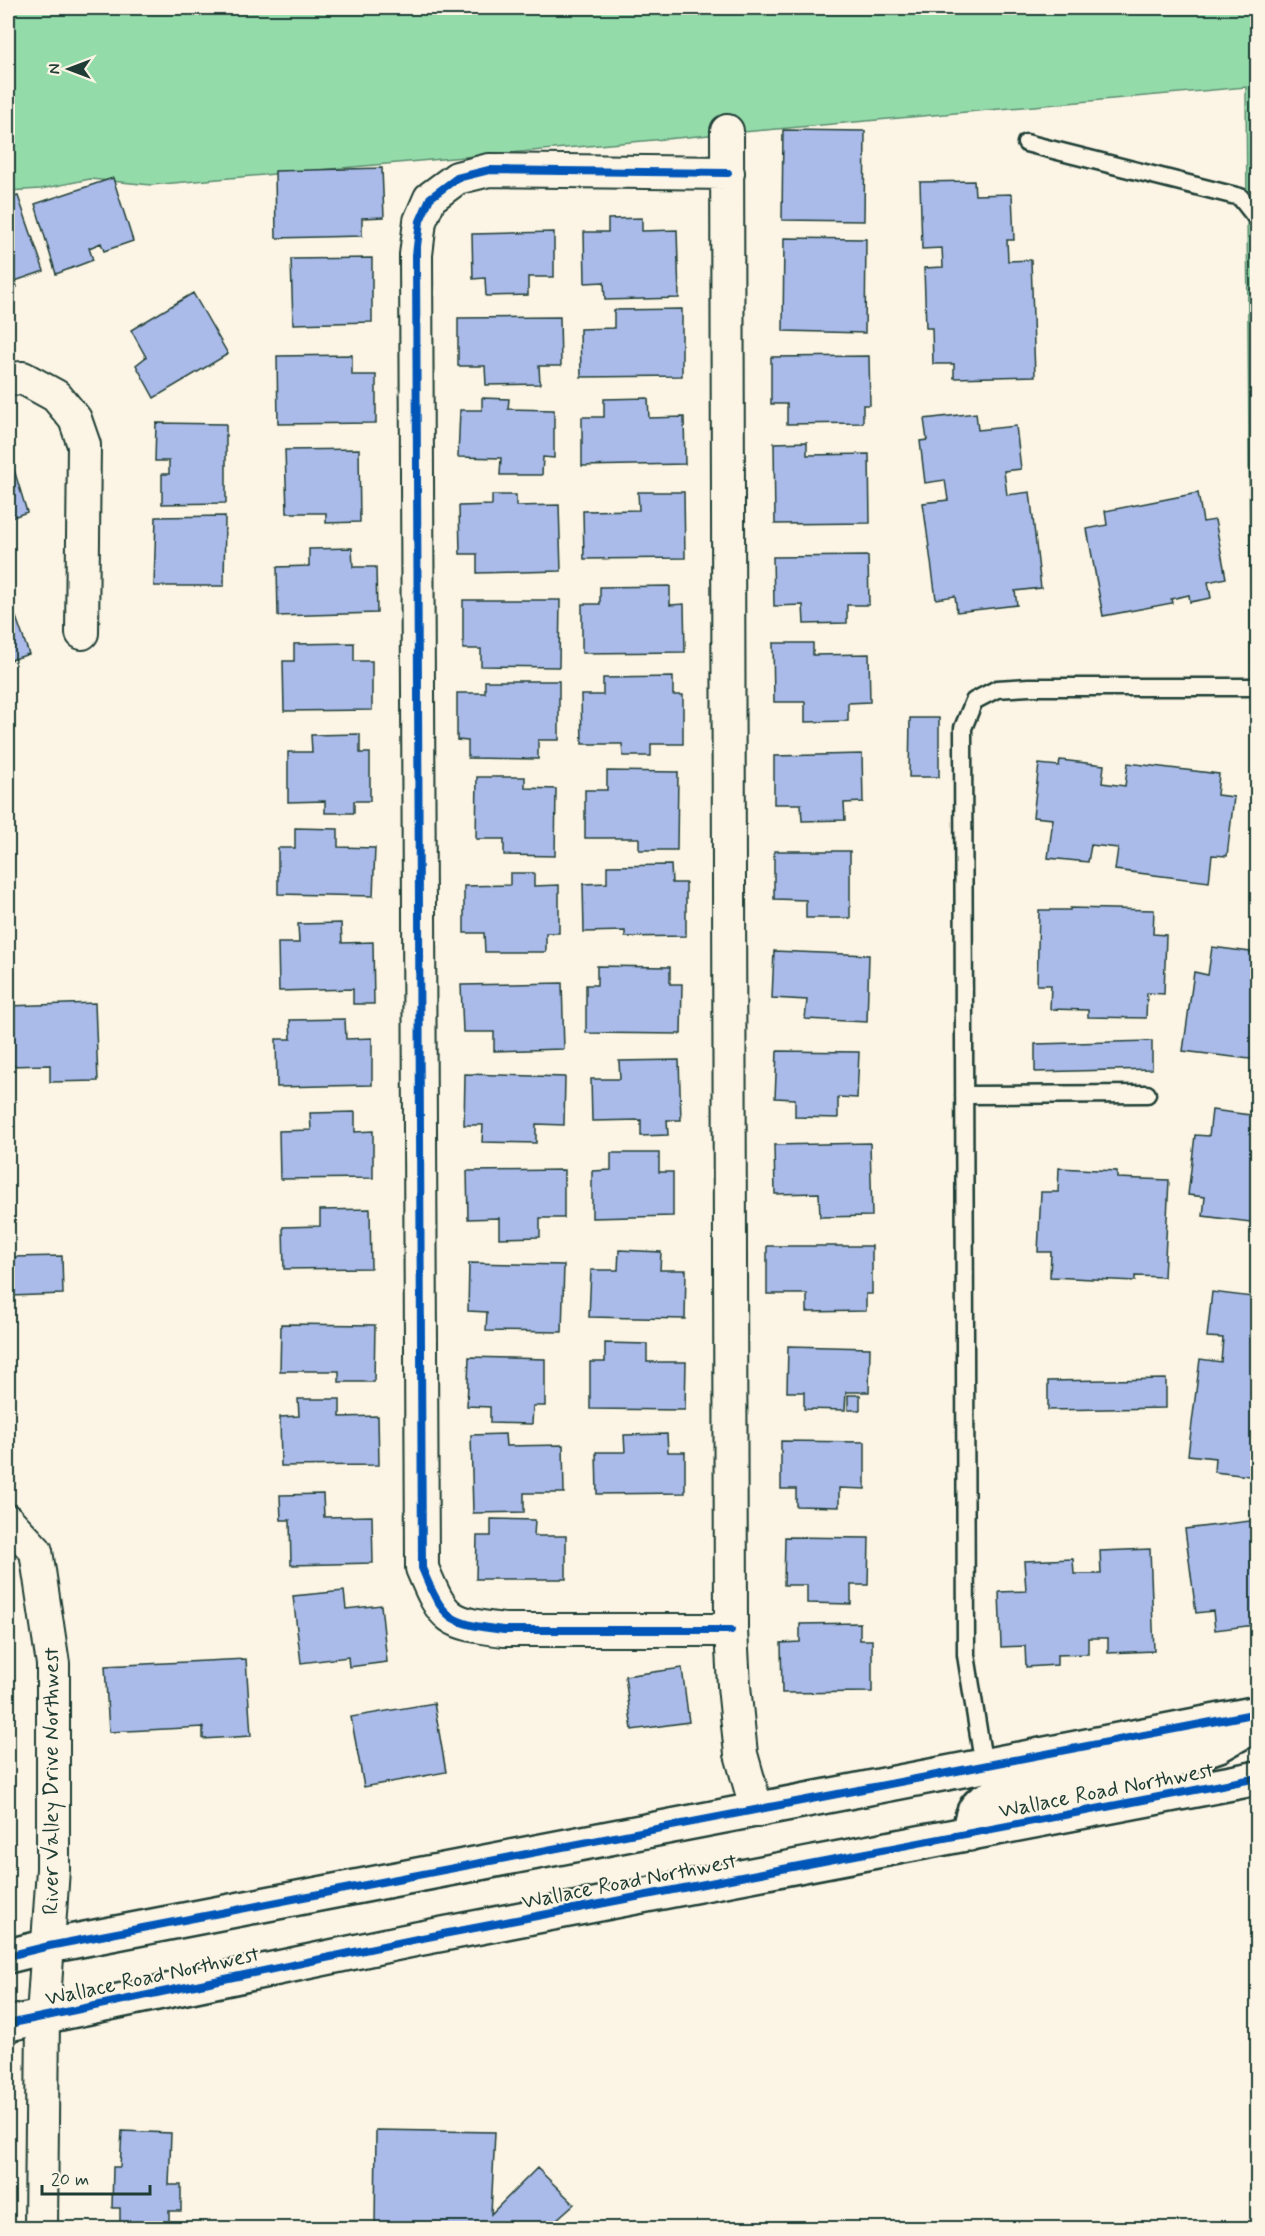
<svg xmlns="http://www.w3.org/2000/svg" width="1265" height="2236" viewBox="0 0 1265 2236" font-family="Mynerve,sans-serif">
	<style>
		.green { fill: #94dbaa; stroke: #5a8c6f; stroke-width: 1.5 }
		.building { fill: #aabae9; stroke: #1f3d34; stroke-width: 1.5 }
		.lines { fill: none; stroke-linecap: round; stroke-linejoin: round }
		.service-casing { stroke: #1f3d34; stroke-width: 21 }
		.minor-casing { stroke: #1f3d34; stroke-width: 36 }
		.primary-casing { stroke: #1f3d34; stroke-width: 38 }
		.service { stroke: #fcf5e5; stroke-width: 16 }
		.minor { stroke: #fcf5e5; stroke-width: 32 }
		.primary { stroke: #fcf5e5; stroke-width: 33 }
		.cycleway-casing { stroke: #fcf5e5; stroke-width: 11 }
		.cycleway { stroke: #0057b8; stroke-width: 8 }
		.labels { text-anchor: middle; stroke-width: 4.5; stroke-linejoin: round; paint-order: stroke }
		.street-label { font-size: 22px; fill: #1f3d34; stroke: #fcf5e5 }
	</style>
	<rect width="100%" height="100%" fill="#fcf5e5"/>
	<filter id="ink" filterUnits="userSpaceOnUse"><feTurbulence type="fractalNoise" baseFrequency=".0167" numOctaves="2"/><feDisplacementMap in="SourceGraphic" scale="12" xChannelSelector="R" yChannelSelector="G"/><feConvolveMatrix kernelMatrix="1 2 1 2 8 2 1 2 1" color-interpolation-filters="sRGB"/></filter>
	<g filter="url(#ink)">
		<path class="green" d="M8,8H1257V1407L1246,87L151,185L90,179L41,189L8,191Z"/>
		<path class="building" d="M783,130L865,131L864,221L782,220Z
			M382,168L384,217L362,218V236L276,238L275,171Z
			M113,178L133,241L104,251L101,243L89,248L93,260L56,274L35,204Z
			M974,181L975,195L1012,194L1014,240H1007L1008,261L1031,260L1035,376L954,378V364H933L932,328H926L924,268L943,267L942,248L922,249L920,182Z
			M18,196L44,271L15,281L17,287L8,290V199Z
			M642,218V231L677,230L679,298L605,300L604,282L585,283L584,232H608V219Z
			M554,232V277H528V295L486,296L485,278L473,279L472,234Z
			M784,238L866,239L865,333L783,331Z
			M372,258V322L293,324L291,259Z
			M193,293L228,354L154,398L136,365L146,357L131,330Z
			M682,309V376L581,377L580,329L614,328V310Z
			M560,317L561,366H539L540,384L486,385L485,366H458V318Z
			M352,355V375H376V423L278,424L277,356Z
			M869,356L870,405H863V423L787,424V404H771V357Z
			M482,398L509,399L508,409L554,410V458L543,457L542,475H500L501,458L458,457L460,410H482Z
			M648,398L649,418L684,417L685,464L582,466V417H604V399Z
			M976,413L978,430L1016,426L1021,469L1004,471L1007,495L1030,492L1041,588L1015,591L1017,605L957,612L955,596L936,599L923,503L948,500L945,480L925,483L920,441L927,440L924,419Z
			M156,423L226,424V503L162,504V474H169V461H155Z
			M807,442V455L869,454L870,523L775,524L774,443Z
			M359,449L360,522L326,523V513H287L285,450Z
			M8,450L27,512L8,519Z
			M638,492H684L685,558L584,559L583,511L639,510Z
			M1198,493L1203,522L1215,520L1226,578L1208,582L1211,598L1190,602L1189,595L1171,599L1172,603L1103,616L1087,529L1107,525L1105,511Z
			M492,495H516V506L559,505L561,571L477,573V554H460L459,506L492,505Z
			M225,516L224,586H154L156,517Z
			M352,548L353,567H376L377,613L278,616L277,567L309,566V549Z
			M868,556L869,605H847V623L804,624L803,605L774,606L773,557Z
			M670,586V605L684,604L685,652L582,653V604H600V587Z
			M463,600H560L559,667L481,666V649H463Z
			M8,609L11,619L16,617L29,654L8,661Z
			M354,643V661H372V710L284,711L283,661H294V644Z
			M773,643H813V655L869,654L870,702L848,703V721L805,722V702H774Z
			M673,677V695H683V744H651V756H623L622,744H582L581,695H603V678Z
			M485,681H559V740H538V759L468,758V741L457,740V693H485Z
			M910,718H939V777H909Z
			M360,734V753H370V801H354V813H325V801L288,802V752H312L311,735Z
			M862,754L863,802L844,803L845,820L802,821L801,804H774V756Z
			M1060,760L1104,765L1102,783L1125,786L1128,763L1219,774L1217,795L1234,797L1227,856L1212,855L1209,882L1115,870L1118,848L1091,845L1088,862L1048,858L1053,819L1033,817L1039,764L1059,766Z
			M607,771L678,772L677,850H639V838H585V790H607Z
			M477,777H525V788L556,789L555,856L504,855V839H476Z
			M295,828L338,829V847L375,848L373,896L278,894V848H295Z
			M774,851H850V918H806V900L774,899Z
			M671,865L672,883H686V936L625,937V931L584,932L583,884L607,883V866Z
			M510,873H534V886L559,885V933H546V952H485L484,933H464V886L510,885Z
			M1070,908L1154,910L1153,934L1166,935L1164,994L1147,993L1146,1018L1088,1017V1010L1050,1009L1051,985H1037L1039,910H1070Z
			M341,923L342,943L373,942L374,1004H353V989L279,991L278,943H299L298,924Z
			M1212,947L1258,953V1060L1183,1051L1194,972L1208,975Z
			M774,951L869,955L867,1022L805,1019L807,1000L772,998Z
			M597,966L670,967V984H682L681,1034L586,1033V985H597Z
			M562,983L564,1049L494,1051V1032H463L461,985Z
			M95,1003L98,1081L50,1082V1065L8,1066V1006Z
			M345,1019L346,1039L372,1038V1085L277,1087L276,1039H291L290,1020Z
			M1152,1041V1069L1035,1072V1044Z
			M777,1051L859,1052L857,1098L838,1097V1118L795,1117V1099L775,1098Z
			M679,1060L681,1120H667L668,1135L641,1136V1120L592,1121L591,1079H620L619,1061Z
			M465,1074L565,1077L564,1125L536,1124V1143L482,1142L483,1125H464Z
			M1212,1110L1258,1116V1223L1203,1216L1205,1197L1188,1195L1195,1135L1209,1136Z
			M355,1112V1132L373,1131V1178L280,1179L279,1131L311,1130L310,1113Z
			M870,1143L872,1216L820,1217L819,1193L775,1194L774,1145Z
			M611,1153H659V1172H673V1216L592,1218V1171L611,1170Z
			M1059,1168L1117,1171V1178L1169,1180L1164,1277L1135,1276V1281L1050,1277L1051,1252H1038L1041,1192H1058Z
			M564,1170V1218H540V1237L499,1238V1218L468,1219L467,1171Z
			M370,1209L371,1268L284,1269L283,1227L320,1226V1210Z
			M767,1246H872V1294H866V1311L807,1312V1294H767Z
			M619,1250L661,1252L660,1270H686L685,1319L589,1317L591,1270H618Z
			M62,1256L63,1294L11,1296V1257Z
			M469,1263L564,1265L562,1332L486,1331L487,1312L468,1311Z
			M1254,1280H1258V1477L1214,1472L1215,1458L1188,1455L1200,1359L1221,1362L1223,1338L1207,1337L1212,1292L1252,1297Z
			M281,1324L375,1325L374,1382H339V1371H280Z
			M605,1343L647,1344V1362H686L685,1410L590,1409V1362H605Z
			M788,1346L870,1348L869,1392H846L845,1410L804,1409V1392H787Z
			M469,1357L545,1359V1406H533L532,1424L490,1423V1407L467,1406Z
			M1166,1379V1408L1048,1410V1381Z
			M848,1395H860V1410H848Z
			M298,1399H340V1417L378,1416L379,1465L281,1466L280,1417L299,1416Z
			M505,1434L506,1446L563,1445L564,1493H524V1512L473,1513L471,1435Z
			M667,1434L668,1452H685V1493L597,1494L596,1452H625L624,1435Z
			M781,1441L865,1442V1489L839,1488V1507L796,1506V1489H781Z
			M323,1494L324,1517L372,1516L373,1563L291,1565L290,1520H281L280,1495Z
			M491,1519L535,1520L534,1536H566V1579H476L477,1536H491Z
			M1258,1520V1627L1255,1625L1215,1630L1213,1611L1196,1613L1185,1529Z
			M785,1537L869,1538L868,1585H851V1604L807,1603V1585H784Z
			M1150,1549L1154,1651L1108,1653V1638H1088V1654L1057,1655V1665L1026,1667L1025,1646L1001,1647L999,1592L1026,1591L1024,1561L1073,1559L1074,1574H1101L1100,1551Z
			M344,1591L346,1609L381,1605L387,1662L349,1667L348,1657L301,1663L293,1596Z
			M860,1623V1640H872V1692L782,1693L781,1643L800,1642V1624Z
			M246,1659L251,1736L203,1739V1727L109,1732L105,1666Z
			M682,1668L689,1722L632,1730L625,1676Z
			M434,1703L446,1772L364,1787L351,1717Z
			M376,2130L495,2132L491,2214L537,2168L574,2204L547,2228H375Z
			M122,2131L171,2133L169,2185H181V2211H169V2228H120V2208H112L113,2167H120Z"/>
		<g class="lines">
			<g class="service-casing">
				<path id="service" d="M1026,143L1240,197L1258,220
					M964,1095L1147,1094
					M984,1767L966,1655L963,728L974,701L997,689L1029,687H1258"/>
			</g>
			<g class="minor-casing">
				<path id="minor" d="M727,131L731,1630L734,1686L741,1754L757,1811
					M728,173L489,170L457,178L430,198L420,221L416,255L422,1568C444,1621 448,1623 504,1630H731
					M8,379L23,378L56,396L75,419L84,445L82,633
					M8,1521L36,1551L53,1664V1869L43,2016L41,2228"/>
			</g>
			<g class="primary-casing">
				<path id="primary" d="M969,1834C971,1817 973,1804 990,1798L1176,1760L1219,1745L1258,1723
					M8,1956L49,1946L1258,1713
					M8,2024L417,1939L1258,1778"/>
			</g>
			<use href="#service" class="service"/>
			<use href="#minor" class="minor"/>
			<use href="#primary" class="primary"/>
			<g class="cycleway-casing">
				<path id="cycleway" d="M728,173L489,170L457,178L430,198L420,221L416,255L422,1568C444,1621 448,1623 504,1630H731
					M8,1956L49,1946L1258,1713
					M8,2024L417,1939L1258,1778"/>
			</g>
			<use href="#cycleway" class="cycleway"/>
		</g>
	</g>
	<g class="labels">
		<g class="street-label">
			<text transform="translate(50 1781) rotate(-90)" y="8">River Valley Drive Northwest</text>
			<text transform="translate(1106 1789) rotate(-11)" y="8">Wallace Road Northwest</text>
			<text transform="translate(629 1880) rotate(-11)" y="8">Wallace Road Northwest</text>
			<text transform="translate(152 1975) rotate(-12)" y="8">Wallace Road Northwest</text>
		</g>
	</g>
	<rect width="1265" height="2236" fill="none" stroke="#fcf5e5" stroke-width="30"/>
	<rect x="15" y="15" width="1235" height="2206" fill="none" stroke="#1f3d34" stroke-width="2" filter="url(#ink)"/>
	<g transform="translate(69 69) rotate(270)" stroke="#fcf5e5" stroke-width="4.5" paint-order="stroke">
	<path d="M0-4.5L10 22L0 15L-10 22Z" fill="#1f3d34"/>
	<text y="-9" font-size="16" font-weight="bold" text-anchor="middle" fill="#1f3d34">N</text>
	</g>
	<path d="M42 2185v9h108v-9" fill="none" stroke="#1f3d34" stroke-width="3"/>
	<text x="51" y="2185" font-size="18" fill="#1f3d34" stroke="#fcf5e5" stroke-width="4.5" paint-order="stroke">20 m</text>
</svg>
